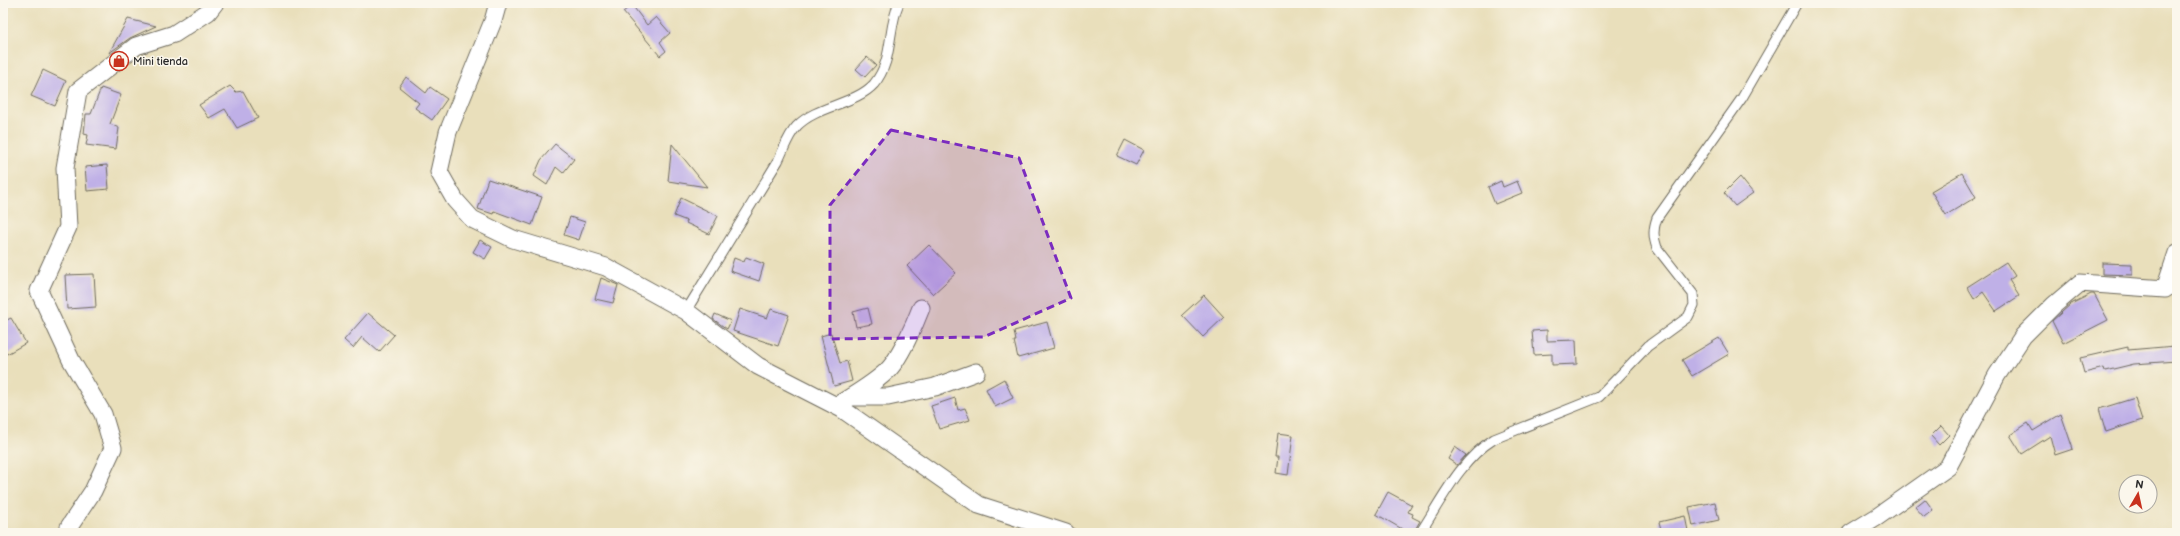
<svg xmlns="http://www.w3.org/2000/svg" width="2180" height="536" viewBox="0 0 2180 536" font-family="'Balsamiq Sans',sans-serif">
	<style>
		.building { fill: #bfb0e7 }
		.lines { fill: none; stroke-linecap: round; stroke-linejoin: round }
		.service-casing { stroke: #6e6a5d; stroke-width: 11 }
		.minor-casing { stroke: #6e6a5d; stroke-width: 19 }
		.service { stroke: #fff; stroke-width: 9 }
		.minor { stroke: #fff; stroke-width: 17 }
		.marked { fill: #7b2cbf; fill-opacity: 0.2; stroke: #7b2cbf; stroke-width: 3; stroke-dasharray: 8 5; stroke-linejoin: round }
		.labels { text-anchor: middle; stroke-width: 3; stroke-linejoin: round; paint-order: stroke }
		.poi-label { font-size: 11px; fill: #2b2b2b; stroke: #fbf7ec; text-anchor: start }
	</style>
	<rect width="100%" height="100%" fill="#fbf7ec"/>
	<filter id="ink" filterUnits="userSpaceOnUse"><feTurbulence type="fractalNoise" baseFrequency=".025" numOctaves="2"/><feDisplacementMap in="SourceGraphic" scale="8" xChannelSelector="R" yChannelSelector="G"/><feConvolveMatrix kernelMatrix="1 2 1 2 8 2 1 2 1" color-interpolation-filters="sRGB"/></filter>
	<filter id="wash" filterUnits="userSpaceOnUse"><feTurbulence type="fractalNoise" baseFrequency=".012" numOctaves="4" result="noise"/><feDisplacementMap in="SourceGraphic" scale="16" xChannelSelector="R" yChannelSelector="G"/><feGaussianBlur stdDeviation="0.9" result="paint"/><feColorMatrix in="noise" values="0 0 0 0 0 0 0 0 0 0 0 0 0 0 0 0 0 1.4 0 .05"/><feComposite in="paint" operator="in"/></filter>
	<g filter="url(#wash)">
		<rect width="100%" height="100%" fill="#e9dfbb"/>
		<g id="blocks">
			<path class="building" d="M632,5L647,25L656,17L670,33L660,42L666,51L660,56L623,12Z
				M128,19L156,26L130,38L109,53Z
				M867,57L876,65L865,77L856,69Z
				M43,70L66,81L55,106L31,96Z
				M406,77L426,93L430,87L447,99L432,120L415,108L419,103L399,87Z
				M230,86L236,92L243,91L258,118L237,128L225,109L209,118L199,105Z
				M101,88L121,95L110,124L119,128L116,149L86,145L88,135L84,134L86,114H91Z
				M1125,140L1144,150L1136,165L1117,156Z
				M555,144L574,159L563,173L556,167L547,185L534,176L541,160Z
				M672,144L707,187L668,181Z
				M107,165L109,189L87,191L85,167Z
				M1962,173L1976,197L1946,215L1931,191Z
				M1740,177L1753,193L1735,206L1724,193Z
				M488,179L542,197L532,225L494,211L493,214L478,209Z
				M1501,181L1503,187L1517,181L1522,193L1495,204L1488,187Z
				M681,198L718,216L709,234L686,223L687,221L674,216Z
				M570,217L585,222L579,240L564,235Z
				M480,240L492,247L485,259L473,252Z
				M929,245L956,273L933,294L907,266Z
				M746,257L764,264L759,281L730,271L734,258L744,262Z
				M2006,262L2015,276L2009,280L2019,296L1996,311L1983,292L1974,299L1967,287Z
				M2102,263L2132,264V275L2102,274Z
				M94,274L96,307L67,309L65,275Z
				M601,278L618,285L613,303L595,299Z
				M2091,294H2094L2108,320L2063,343L2052,321L2071,304Z
				M1204,295L1224,317L1203,337L1182,315Z
				M868,308L872,324L856,327L853,312Z
				M740,309L767,318L771,309L789,315L778,346L733,331Z
				M368,313L394,335L379,352L362,337L353,348L344,340Z
				M715,314L731,321L727,329L713,319Z
				M11,318L26,343L7,354L3,348V322Z
				M1047,322L1054,348L1018,358L1014,341H1016L1014,331Z
				M1547,330V341L1576,340L1577,364L1552,365V354L1534,355L1532,331Z
				M831,333L840,363L847,361L852,381L834,386L821,336Z
				M1719,338L1729,354L1692,376L1682,360Z
				M2175,346L2176,361L2134,364L2105,371L2104,368L2084,373L2080,358L2128,347V350Z
				M1004,379L1013,398L995,407L986,389Z
				M955,398L958,410L965,408L970,420L939,429L931,406Z
				M2135,398L2142,420L2106,432L2099,409Z
				M2061,414L2073,449L2055,455L2050,436L2022,454L2010,435L2028,423L2033,431Z
				M1941,426L1949,435L1939,445L1931,436Z
				M1278,433L1293,435L1288,475L1276,473L1278,457H1275Z
				M1455,447L1466,455L1457,465L1448,459Z
				M1388,492L1412,505L1408,512L1413,514L1412,517L1420,521L1413,533H1409L1376,514Z
				M1925,499L1933,510L1924,517L1915,507Z
				M1715,502L1719,520L1693,526L1689,507Z
				M1685,516L1688,531L1662,533L1659,522Z"/>
		</g>
	</g>
	<g filter="url(#ink)">
		<use href="#blocks" fill-opacity="0" stroke="#6e6a5d" stroke-width="1"/>
		<g class="lines">
			<g class="service-casing">
				<path id="service" d="M686,311L778,161C784,149 788,135 797,126C816,106 856,104 874,84C894,60 887,29 899,3
					M1420,533C1441,501 1460,460 1494,439L1599,397L1648,346L1688,317L1694,305L1693,294L1657,248C1653,237 1653,229 1657,218L1742,98L1797,3"/>
			</g>
			<g class="minor-casing">
				<path id="minor" d="M498,3L493,21L448,132L439,172L455,200L472,219L513,239L606,267L686,311L758,366L842,409L979,505L1066,533
					M851,397H888L935,387L976,372
					M836,406C853,396 872,385 887,371C899,360 915,324 921,308
					M69,533V527L93,491L113,448L103,414L71,360L39,291L68,227L65,168L78,91L136,46L174,34L208,12L215,3
					M1851,533L1877,517L1948,467L1997,375L2023,336L2054,305L2080,283L2165,289L2177,253"/>
			</g>
			<use href="#service" class="service"/>
			<use href="#minor" class="minor"/>
		</g>
	</g>
	<path class="marked" d="M891,130L1019,158L1071,298L984,337L830,339V205Z"/>
	<defs>
		<g id="shop-ring" transform="scale(1)"><circle r="9.5" fill="#fbf7ec" stroke="#c8321e" stroke-width="1.5"/><path d="M-5-2.5h2.3a2.7 3.5 0 0 1 5.4 0H5L5.5 6h-11ZM-1.5-2.5h3a1.5 2.3 0 0 0-3 0Z" fill="#c8321e"/></g>
	</defs>
	<g fill-rule="evenodd">
		<use href="#shop-ring" x="119" y="61"/>
	</g>
	<g class="labels">
		<g class="poi-label">
			<text x="133" y="65">Mini tienda</text>
		</g>
	</g>
	<rect width="2180" height="536" fill="none" stroke="#fbf7ec" stroke-width="16"/>
	<g transform="translate(2138 494) rotate(9)"><circle r="19" fill="#fbf7ec" stroke="#a8a59f"/>
	<path d="M0-3L7 15L0 10L-7 15Z" fill="#c8321e"/>
	<text y="-6" font-size="11" font-weight="bold" text-anchor="middle" fill="#2b2b2b">N</text>
	</g>
</svg>
